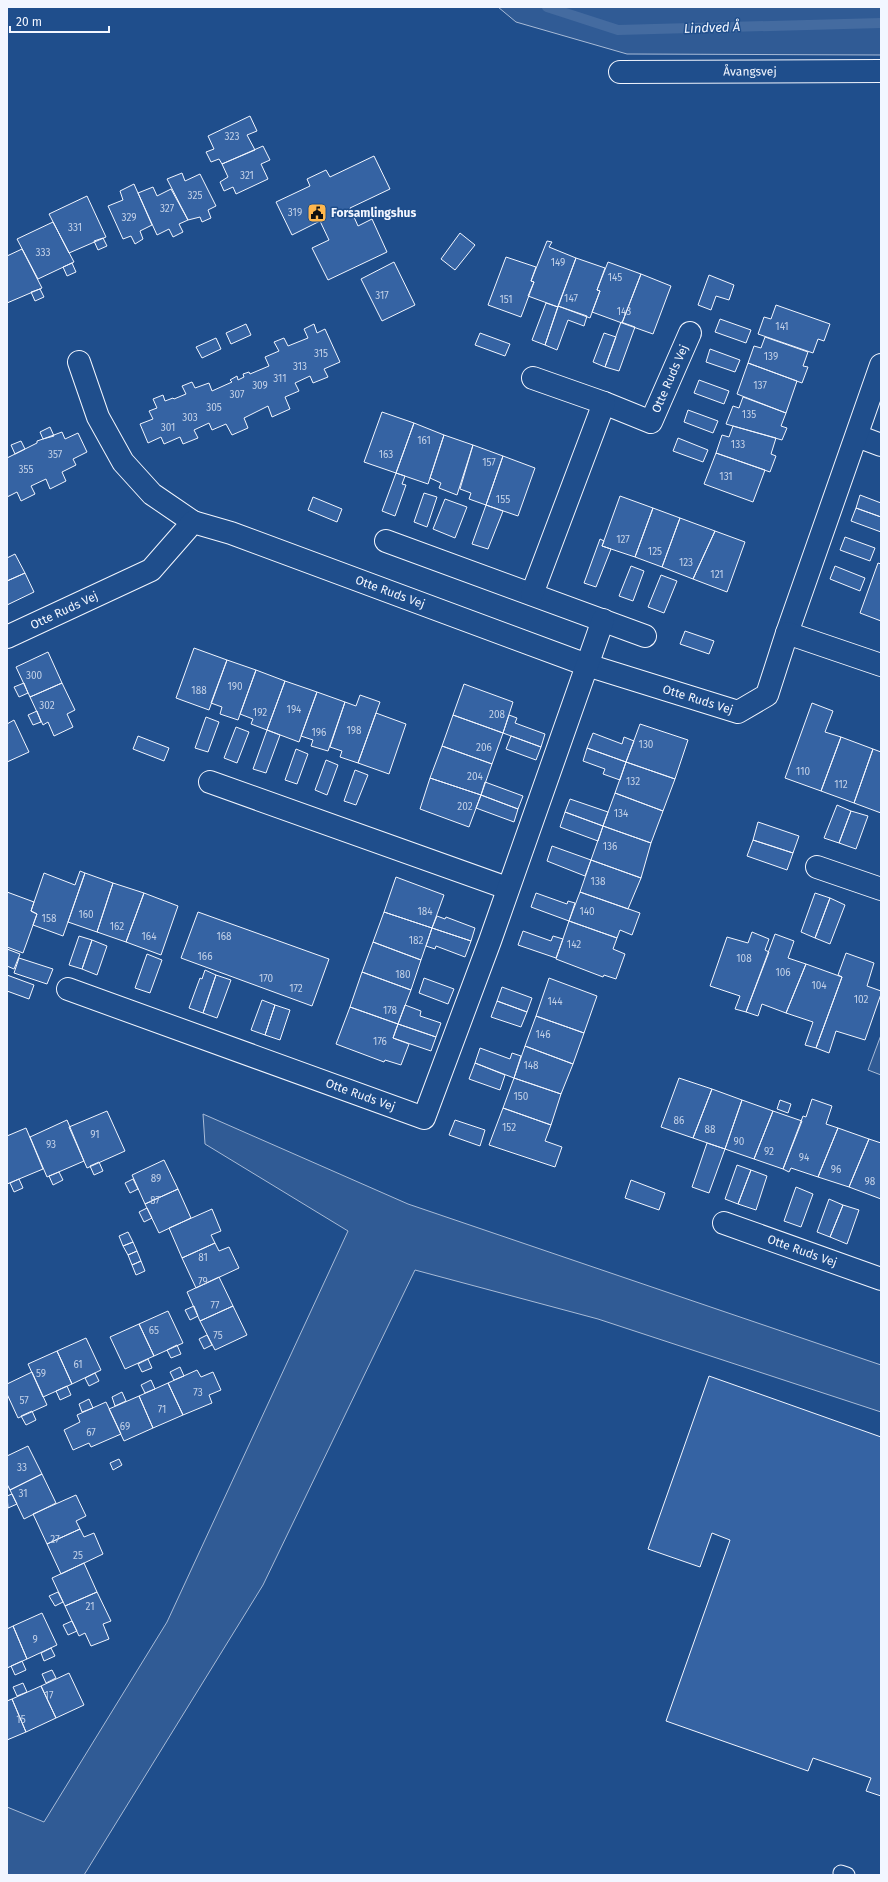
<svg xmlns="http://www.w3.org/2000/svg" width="888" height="1882" viewBox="0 0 888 1882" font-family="'Fira Sans',sans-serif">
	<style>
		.green { fill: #305b95; stroke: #a8bbd7 }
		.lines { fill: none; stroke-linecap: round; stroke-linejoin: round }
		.stream { stroke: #446ba0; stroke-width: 10 }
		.building { fill: #3563a3; stroke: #f2f6ff }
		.service-casing { stroke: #f2f6ff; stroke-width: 17 }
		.minor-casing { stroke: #f2f6ff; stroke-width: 24 }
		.service { stroke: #1f4e8c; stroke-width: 15 }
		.minor { stroke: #1f4e8c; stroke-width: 22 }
		.labels { text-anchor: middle; stroke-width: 3; stroke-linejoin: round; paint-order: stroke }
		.number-label { font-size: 10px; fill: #c3d1e8 }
		.street-label { font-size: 12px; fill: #f2f6ff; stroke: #1f4e8c }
		.poi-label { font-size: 12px; font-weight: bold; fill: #f2f6ff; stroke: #1f4e8c; text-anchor: start }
		.water-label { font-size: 13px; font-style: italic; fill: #f2f6ff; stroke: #1f4e8c }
	</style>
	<rect width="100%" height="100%" fill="#1f4e8c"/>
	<path class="green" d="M498,7H881V55L627,54L516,22Z
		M881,1035V1075L868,1070Z
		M203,1114L408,1204L881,1365V1412L598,1319L415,1270L263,1585L84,1875H7V1807L44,1822L167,1622L348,1231L205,1144Z"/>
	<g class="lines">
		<path class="stream" d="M547,7L618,30L881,23"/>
	</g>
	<path class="building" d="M250,116L257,131L247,135L255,150L222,164L219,159L211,162L206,152L214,149L208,136Z
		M263,146L270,160L261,164L268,179L236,194L233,187L224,191L220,182L228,177L222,164Z
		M374,156L390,189L350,208L358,226L372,219L387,252L328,280L312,248L329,240L320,221L292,235L276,202L310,186L307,179L326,170L330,177Z
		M182,173L185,181L200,174L216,206L208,210L211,218L202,222L200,217L188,220L167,179Z
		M134,184L152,225L140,231L143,239L135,244L131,236L123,239L108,206L123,200L120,191Z
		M153,187L157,196L171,189L188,220L179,224L183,232L173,237L169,229L157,235L138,193Z
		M87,196L106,237L69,253L49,214Z
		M53,222L74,262L38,279L17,239Z
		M460,233L475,245L455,270L441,259Z
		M103,238L107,246L98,250L94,241Z
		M547,241L552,242L549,247L576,258L558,307L528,296L534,282L531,281Z
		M22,249L42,288L7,303V256Z
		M506,257L536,267L531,281L534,282L521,317L488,305Z
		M576,258L605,268L597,290L600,291L590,318L558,306Z
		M394,262L415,305L382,321L361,279Z
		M608,262L641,274L622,323L592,312L600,291L597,290Z
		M72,263L76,272L67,276L63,267Z
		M641,274L671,286L653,334L622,323Z
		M709,275L734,285L729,300L716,296L711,310L698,305Z
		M40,289L44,297L35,301L31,292Z
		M546,303L558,307L545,345L532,340Z
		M776,305L830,324L824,341L818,339L813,353L758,334L764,317L771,319Z
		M558,306L587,316L584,326L568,320L557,350L545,345Z
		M720,319L751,330L746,343L715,332Z
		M621,322L635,327L619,371L605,367Z
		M246,324L251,335L231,344L226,333Z
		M314,324L317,333L325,329L340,362L324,369L328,377L313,383L310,376L295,383L299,391L285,397L290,409L272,417L268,406L244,418L248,428L232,435L226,424L212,430L209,423L194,430L198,438L183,444L180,437L164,444L161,437L148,443L140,424L153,419L149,411L157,408L153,399L163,395L165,401L173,398L174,399L186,394L182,386L192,382L195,388L209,383L212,391L232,382L230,380L237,376L238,380L244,377L243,374L249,372L250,374L269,366L265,357L279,351L274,342L284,338L288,346L308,338L304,329Z
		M480,333L510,344L505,356L475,345Z
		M604,333L616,337L605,367L593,362Z
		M765,337L808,352L803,366L808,367L802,383L748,363L754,346L761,348Z
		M216,338L221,349L202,358L196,347Z
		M710,349L740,360L735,372L706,362Z
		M748,363L797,381L786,413L737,394Z
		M699,380L729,391L724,404L694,393Z
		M743,397L786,413L781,426L787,428L782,440L726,424L733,406L739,408Z
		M688,410L718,421L713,433L684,422Z
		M382,412L414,423L396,473L364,462Z
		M414,423L444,435L428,484L396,473Z
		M733,426L776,438L771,454L776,456L770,472L716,453L722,435L729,437Z
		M50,427L54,436L43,439L40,432Z
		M62,432L65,439L78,433L87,452L73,459L76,465L62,472L66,481L50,489L46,479L31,486L35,494L21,501L17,492L7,497V458L37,443V441L43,439Z
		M444,435L473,445L457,495L439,488L441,483L430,478Z
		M678,438L708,450L703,462L673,451Z
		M21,441L25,449L15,454L11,445Z
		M473,445L503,456L486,505L469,499L471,493L460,489Z
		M716,453L765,470L753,502L704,484Z
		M503,456L535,468L518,516L486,505Z
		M396,473L405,476L402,484L406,485L395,516L382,511Z
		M424,493L437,497L427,527L414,522Z
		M860,495L881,503V517L856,508Z
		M620,496L653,508L635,557L602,546Z
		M313,497L342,509L337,522L308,510Z
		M445,499L467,507L455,538L433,529Z
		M486,505L503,511L488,549L472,544Z
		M653,508L680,518L662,567L635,557Z
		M856,508L881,517V532L851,521Z
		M680,518L715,531L693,579L662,567Z
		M715,531L745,542L727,592L693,579Z
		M845,537L875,548L870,561L840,550Z
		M600,539L604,541L602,546L611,549L596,587L584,583Z
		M15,554L25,573L7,581V558Z
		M878,563L881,564V621L860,613Z
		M631,566L644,571L633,601L619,596Z
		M835,566L865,578L860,591L830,579Z
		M25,573L34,592L7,605V581Z
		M661,575L677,581L664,613L648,607Z
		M685,631L714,641L709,654L680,644Z
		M194,648L227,660L209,710L176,698Z
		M48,652L62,683L30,697L16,667Z
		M227,660L256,670L238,720L220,714L222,707L211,703Z
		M256,670L285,681L267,730L251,724L253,719L240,714Z
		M285,681L317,692L299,742L267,730Z
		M24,683L28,693L19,697L14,687Z
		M62,683L75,710L67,714L73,727L54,736L48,722L43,725L30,697Z
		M464,684L513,702L503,733L453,715Z
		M317,692L345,702L328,751L311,746L313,740L301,736Z
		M360,695L380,702L358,763L340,757L342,751L330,747L345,702L356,706Z
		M812,703L833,711L825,732L841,737L821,791L785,778Z
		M37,711L41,722L33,725L28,715Z
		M376,713L406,724L389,774L358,763Z
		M453,715L503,733L492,764L442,746Z
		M509,715L517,718L515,723L545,734L541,747L503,733Z
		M206,717L219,722L208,752L195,748Z
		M14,720L29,752L7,762V724Z
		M640,724L688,740L675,779L626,762Z
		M236,727L249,732L237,763L224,758Z
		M267,730L280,735L266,773L253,769Z
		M593,733L622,744L624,737L634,741L626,762L587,748Z
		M138,736L169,748L164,761L133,749Z
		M511,736L541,747L536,760L506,749Z
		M841,737L873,749L854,803L821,791Z
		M442,746L492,764L481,795L430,778Z
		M587,748L626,762L620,780L603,774L605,769L583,761Z
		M296,749L308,754L297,784L285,780Z
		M873,749L881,752V813L854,803Z
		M326,760L338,765L327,795L315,790Z
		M626,762L675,779L663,811L615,793Z
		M355,770L368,775L356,805L344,801Z
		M430,778L481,795L469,827L420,809Z
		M485,782L523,796L518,809L481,795Z
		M615,793L663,811L651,843L603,826Z
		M481,795L518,809L514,822L476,808Z
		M570,799L608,812L603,826L565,812Z
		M837,805L851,811L839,843L824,838Z
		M851,811L868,816L856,849L839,843Z
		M565,812L603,826L598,841L560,827Z
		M758,822L799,836L793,853L753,840Z
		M603,826L651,843L641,878L591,860Z
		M753,840L793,853L787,870L747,856Z
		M552,846L591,860L585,876L547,861Z
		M591,860L641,878L628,909L580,892Z
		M80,871L85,873L63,936L33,925L37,914L31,911L44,873L75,885Z
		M85,873L113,883L97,932L68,922Z
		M396,877L444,895L432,928L384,912Z
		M113,883L144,893L126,942L97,932Z
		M7,892L34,902L31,911L37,914L23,953L7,947Z
		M580,892L640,913L632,935L620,930L617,938L569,921Z
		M144,893L178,906L161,955L126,942Z
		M536,893L567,904L568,901L575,903L569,921L531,907Z
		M815,893L830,898L815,938L801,932Z
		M830,898L845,905L830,944L815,938Z
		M198,912L329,959L312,1006L181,958Z
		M384,912L432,928L421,960L373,942Z
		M437,916L445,919L446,917L475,928L471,941L432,928Z
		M569,921L617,938L613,949L625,954L616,979L604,975L603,977L556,959Z
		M432,928L471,941L465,957L436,946L435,949L426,946Z
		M523,931L551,941L553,936L563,939L556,958L518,945Z
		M752,932L769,939L765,950L769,952L746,1012L735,1009L740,996L710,986L727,937L748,943Z
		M775,934L794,941L788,958L806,964L786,1013L762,1004L758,1016L746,1012Z
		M79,936L92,940L82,969L69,965Z
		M92,940L107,946L97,975L82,969Z
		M373,942L421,960L411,990L362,972Z
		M7,949L20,954L14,969L7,966Z
		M846,953L874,963L867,986L881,991V994L865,1040L836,1031L829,1053L816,1048L842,977L838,975Z
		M147,954L162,960L150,993L135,988Z
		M19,958L53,969L47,984L14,973Z
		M806,964L842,977L816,1048L805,1045L813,1022L786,1013Z
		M205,970L216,975L203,1013L189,1008L200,978L202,979Z
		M362,972L411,990L398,1024L350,1007Z
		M7,975L34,985L29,999L7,991Z
		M216,975L231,980L217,1018L203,1013Z
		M424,978L454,989L448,1004L419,993Z
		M549,978L597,996L584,1033L536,1016Z
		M502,987L532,998L527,1012L497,1001Z
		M262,1000L275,1005L265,1035L251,1030Z
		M497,1001L527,1012L521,1027L491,1017Z
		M275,1005L290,1010L280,1040L265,1035Z
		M405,1005L421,1011L420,1016L441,1023L436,1037L398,1024Z
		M350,1007L398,1024L393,1038L409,1044L401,1065L385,1060L384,1062L336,1044Z
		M536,1016L584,1033L573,1064L525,1046Z
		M398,1024L436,1037L431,1051L393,1038Z
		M525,1046L573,1064L561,1094L514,1078Z
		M480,1048L510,1059L512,1053L521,1056L514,1078L475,1063Z
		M475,1063L505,1075L500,1090L469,1079Z
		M514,1078L561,1094L551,1125L503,1108Z
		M679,1078L712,1089L693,1138L661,1127Z
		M712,1089L742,1100L725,1149L693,1138Z
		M812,1099L832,1106L826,1124L838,1128L818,1177L791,1168L789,1172L783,1169L803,1116L806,1117Z
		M742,1100L773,1111L754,1159L725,1149Z
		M780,1100L791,1104L788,1113L777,1109Z
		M503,1108L551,1125L545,1141L562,1147L555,1167L489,1145Z
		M107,1111L125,1151L87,1168L69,1127Z
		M773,1111L802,1121L783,1169L754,1159Z
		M67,1120L84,1161L47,1177L30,1137Z
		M455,1120L485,1130L480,1146L449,1135Z
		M26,1128L43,1169L7,1184V1136Z
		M838,1128L869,1139L849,1187L818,1177Z
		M869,1139L881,1143V1199L849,1187Z
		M707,1143L725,1149L709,1193L692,1187Z
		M164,1160L178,1189L145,1204L132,1175Z
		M99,1162L103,1171L94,1175L90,1166Z
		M737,1165L751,1170L738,1204L725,1199Z
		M751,1170L767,1176L756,1210L738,1204Z
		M59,1172L63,1180L53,1185L49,1176Z
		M19,1179L23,1188L14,1192L10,1183Z
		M133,1179L138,1189L130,1193L125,1183Z
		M631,1180L665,1193L659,1210L625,1198Z
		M796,1187L813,1194L801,1227L784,1221Z
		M178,1189L191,1218L159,1233L145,1204Z
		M829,1199L843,1205L830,1237L817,1232Z
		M843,1205L859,1210L847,1244L830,1237Z
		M147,1208L152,1218L144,1222L139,1212Z
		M212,1209L221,1231L211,1235L215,1243L182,1258L169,1228Z
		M128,1232L133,1242L123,1246L119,1236Z
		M133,1242L137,1251L128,1255L123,1246Z
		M215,1243L219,1251L229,1247L239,1268L196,1288L182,1258Z
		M137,1251L141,1261L132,1265L128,1255Z
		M141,1261L145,1271L136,1275L132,1265Z
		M219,1277L233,1306L200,1321L187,1292Z
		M194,1306L198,1316L190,1320L185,1310Z
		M233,1306L247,1335L215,1350L200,1321Z
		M168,1311L183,1343L154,1356L139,1324Z
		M139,1324L154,1356L125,1369L110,1337Z
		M207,1335L212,1345L204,1349L199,1339Z
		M86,1338L101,1370L72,1384L57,1351Z
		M177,1345L181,1354L171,1358L167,1350Z
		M57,1351L72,1384L43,1397L28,1364Z
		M148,1359L152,1368L142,1372L138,1364Z
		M180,1367L184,1376L174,1380L170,1372Z
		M197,1370L201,1377L213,1372L221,1390L209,1395L212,1403L183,1415L168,1383Z
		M32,1372L47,1405L18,1418L7,1394V1384Z
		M95,1373L99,1381L89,1386L85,1378Z
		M709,1376L881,1437V1796L866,1791L871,1778L813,1758L808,1771L666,1721L730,1540L712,1533L700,1567L648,1549Z
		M151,1380L155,1389L145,1393L141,1385Z
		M168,1383L183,1415L153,1428L139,1396Z
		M67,1386L71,1395L60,1400L56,1391Z
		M122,1392L126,1401L115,1406L112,1397Z
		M139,1396L153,1428L124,1441L109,1409Z
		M89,1399L93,1408L82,1412L79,1404Z
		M106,1402L121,1434L91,1447L89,1443L73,1450L64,1430L80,1422L77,1415Z
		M32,1411L36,1420L26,1425L21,1416Z
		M28,1446L42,1474L10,1490L7,1484V1456Z
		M119,1459L122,1465L113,1470L110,1463Z
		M42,1474L56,1503L24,1519L10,1490Z
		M12,1494L17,1504L8,1508L7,1496Z
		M76,1495L86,1516L76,1521L80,1529L47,1544L33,1514Z
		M80,1529L84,1537L94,1533L103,1554L61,1574L47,1544Z
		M84,1563L97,1592L65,1606L52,1578Z
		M58,1592L63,1602L55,1606L49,1596Z
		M97,1592L111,1621L103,1624L109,1639L91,1646L85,1633L79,1636L65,1606Z
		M42,1613L57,1645L27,1659L13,1626Z
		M72,1621L77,1631L68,1635L63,1625Z
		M13,1626L27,1659L7,1668V1629Z
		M51,1648L55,1656L44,1661L41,1653Z
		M22,1661L26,1670L15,1675L11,1666Z
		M52,1670L56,1678L46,1683L42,1674Z
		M69,1673L84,1705L56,1718L41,1686Z
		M23,1683L27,1692L17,1696L13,1687Z
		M41,1686L56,1718L26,1732L12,1699Z
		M12,1699L26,1732L7,1740V1701Z"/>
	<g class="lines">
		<g class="service-casing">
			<path id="service" d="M841,1873L847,1875"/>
		</g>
		<g class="minor-casing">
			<g id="minor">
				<path id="s1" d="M620,72L881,71"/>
				<path d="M79,362L98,417L123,462L152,494L193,522"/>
				<path id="s2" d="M604,403L651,422L690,333"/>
				<path d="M857,436L881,445"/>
				<path d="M386,541L645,636"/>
				<path d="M532,594L604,403L533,378"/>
				<path d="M787,633L881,365"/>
				<path id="s3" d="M7,637L151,570L193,522L231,533L587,665L738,712L767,695L787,633L881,665"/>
				<path d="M210,782L507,888"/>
				<path d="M817,867L881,889"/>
				<path id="s4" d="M68,989L424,1118L490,941L603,620"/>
				<path id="s5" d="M724,1223L881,1279"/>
			</g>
		</g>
		<use href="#service" class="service"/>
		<use href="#minor" class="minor"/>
	</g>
	<defs>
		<g id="civic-square" transform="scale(1)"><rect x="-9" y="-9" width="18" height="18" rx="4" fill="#ffb74d" stroke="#1f4e8c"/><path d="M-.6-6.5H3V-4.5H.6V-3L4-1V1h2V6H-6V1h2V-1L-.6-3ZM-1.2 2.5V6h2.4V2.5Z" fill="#111"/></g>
	</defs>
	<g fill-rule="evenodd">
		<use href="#civic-square" x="317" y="213"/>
	</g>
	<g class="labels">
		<g class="number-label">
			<text x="232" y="140">323</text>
			<text x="247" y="179">321</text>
			<text x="195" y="199">325</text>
			<text x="167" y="212">327</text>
			<text x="295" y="216">319</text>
			<text x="129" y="221">329</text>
			<text x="75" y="231">331</text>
			<text x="43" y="256">333</text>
			<text x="558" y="266">149</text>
			<text x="615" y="281">145</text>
			<text x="382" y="299">317</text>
			<text x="571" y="302">147</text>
			<text x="506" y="303">151</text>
			<text x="624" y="315">143</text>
			<text x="782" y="330">141</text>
			<text x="321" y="357">315</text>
			<text x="771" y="360">139</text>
			<text x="300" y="370">313</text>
			<text x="280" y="382">311</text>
			<text x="260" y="389">309</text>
			<text x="760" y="389">137</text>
			<text x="237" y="398">307</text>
			<text x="214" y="411">305</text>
			<text x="749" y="418">135</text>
			<text x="190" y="421">303</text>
			<text x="168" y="431">301</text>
			<text x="424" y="444">161</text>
			<text x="738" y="448">133</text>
			<text x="55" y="458">357</text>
			<text x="386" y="458">163</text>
			<text x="489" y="466">157</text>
			<text x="26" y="473">355</text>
			<text x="726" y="480">131</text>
			<text x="503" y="503">155</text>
			<text x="623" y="543">127</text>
			<text x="655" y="555">125</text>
			<text x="686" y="566">123</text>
			<text x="717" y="578">121</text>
			<text x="34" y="679">300</text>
			<text x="235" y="690">190</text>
			<text x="199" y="694">188</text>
			<text x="47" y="709">302</text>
			<text x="294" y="713">194</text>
			<text x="260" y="716">192</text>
			<text x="497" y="718">208</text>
			<text x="354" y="734">198</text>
			<text x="319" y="736">196</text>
			<text x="646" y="748">130</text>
			<text x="484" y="751">206</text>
			<text x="803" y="775">110</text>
			<text x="475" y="780">204</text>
			<text x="633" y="785">132</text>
			<text x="841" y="788">112</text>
			<text x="465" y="810">202</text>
			<text x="621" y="817">134</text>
			<text x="610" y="850">136</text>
			<text x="598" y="885">138</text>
			<text x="425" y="915">184</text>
			<text x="587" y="915">140</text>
			<text x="86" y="918">160</text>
			<text x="49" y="922">158</text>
			<text x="117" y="930">162</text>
			<text x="149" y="940">164</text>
			<text x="224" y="940">168</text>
			<text x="416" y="944">182</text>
			<text x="574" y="948">142</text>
			<text x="205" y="960">166</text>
			<text x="744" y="962">108</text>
			<text x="783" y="976">106</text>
			<text x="403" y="978">180</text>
			<text x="266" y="982">170</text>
			<text x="819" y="989">104</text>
			<text x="296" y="992">172</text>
			<text x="861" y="1003">102</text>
			<text x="555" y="1005">144</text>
			<text x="390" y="1014">178</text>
			<text x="543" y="1038">146</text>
			<text x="380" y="1045">176</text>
			<text x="531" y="1069">148</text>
			<text x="521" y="1100">150</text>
			<text x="679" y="1124">86</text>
			<text x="509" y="1131">152</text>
			<text x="710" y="1133">88</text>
			<text x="95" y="1138">91</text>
			<text x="739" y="1145">90</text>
			<text x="51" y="1148">93</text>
			<text x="769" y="1155">92</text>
			<text x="804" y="1161">94</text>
			<text x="836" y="1173">96</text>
			<text x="156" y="1182">89</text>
			<text x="870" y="1185">98</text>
			<text x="155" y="1204">87</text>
			<text x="203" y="1261">81</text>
			<text x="203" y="1285">79</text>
			<text x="215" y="1309">77</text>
			<text x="154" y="1334">65</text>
			<text x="218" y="1339">75</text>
			<text x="78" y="1368">61</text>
			<text x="41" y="1377">59</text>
			<text x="198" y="1396">73</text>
			<text x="24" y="1404">57</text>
			<text x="162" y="1413">71</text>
			<text x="125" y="1430">69</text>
			<text x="91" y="1436">67</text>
			<text x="22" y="1471">33</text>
			<text x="23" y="1497">31</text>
			<text x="55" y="1543">27</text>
			<text x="78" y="1559">25</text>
			<text x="90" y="1610">21</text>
			<text x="35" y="1643">9</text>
			<text x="49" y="1699">17</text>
			<text x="21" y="1723">15</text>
		</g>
		<g class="street-label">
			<text dy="4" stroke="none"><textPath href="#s1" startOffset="130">Åvangsvej</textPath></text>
			<text dy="4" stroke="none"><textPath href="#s2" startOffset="98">Otte Ruds Vej</textPath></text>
			<text dy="4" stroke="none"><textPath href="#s3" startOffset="432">Otte Ruds Vej</textPath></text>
			<text dy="4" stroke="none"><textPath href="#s3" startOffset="63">Otte Ruds Vej</textPath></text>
			<text dy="4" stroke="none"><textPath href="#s3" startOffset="758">Otte Ruds Vej</textPath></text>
			<text dy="4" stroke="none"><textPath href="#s4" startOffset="311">Otte Ruds Vej</textPath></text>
			<text dy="4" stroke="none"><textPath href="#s5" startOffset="83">Otte Ruds Vej</textPath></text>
		</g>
		<g class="poi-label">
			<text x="331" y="217">Forsamlingshus</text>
		</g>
		<g class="water-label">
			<text transform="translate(712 27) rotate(-2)" y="5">Lindved Å</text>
		</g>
	</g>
	<rect width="888" height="1882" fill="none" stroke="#f2f6ff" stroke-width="16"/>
	<path d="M10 26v6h99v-6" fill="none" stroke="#f2f6ff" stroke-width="2"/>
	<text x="16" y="26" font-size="12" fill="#f2f6ff" stroke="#1f4e8c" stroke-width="3" paint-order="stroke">20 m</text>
</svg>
